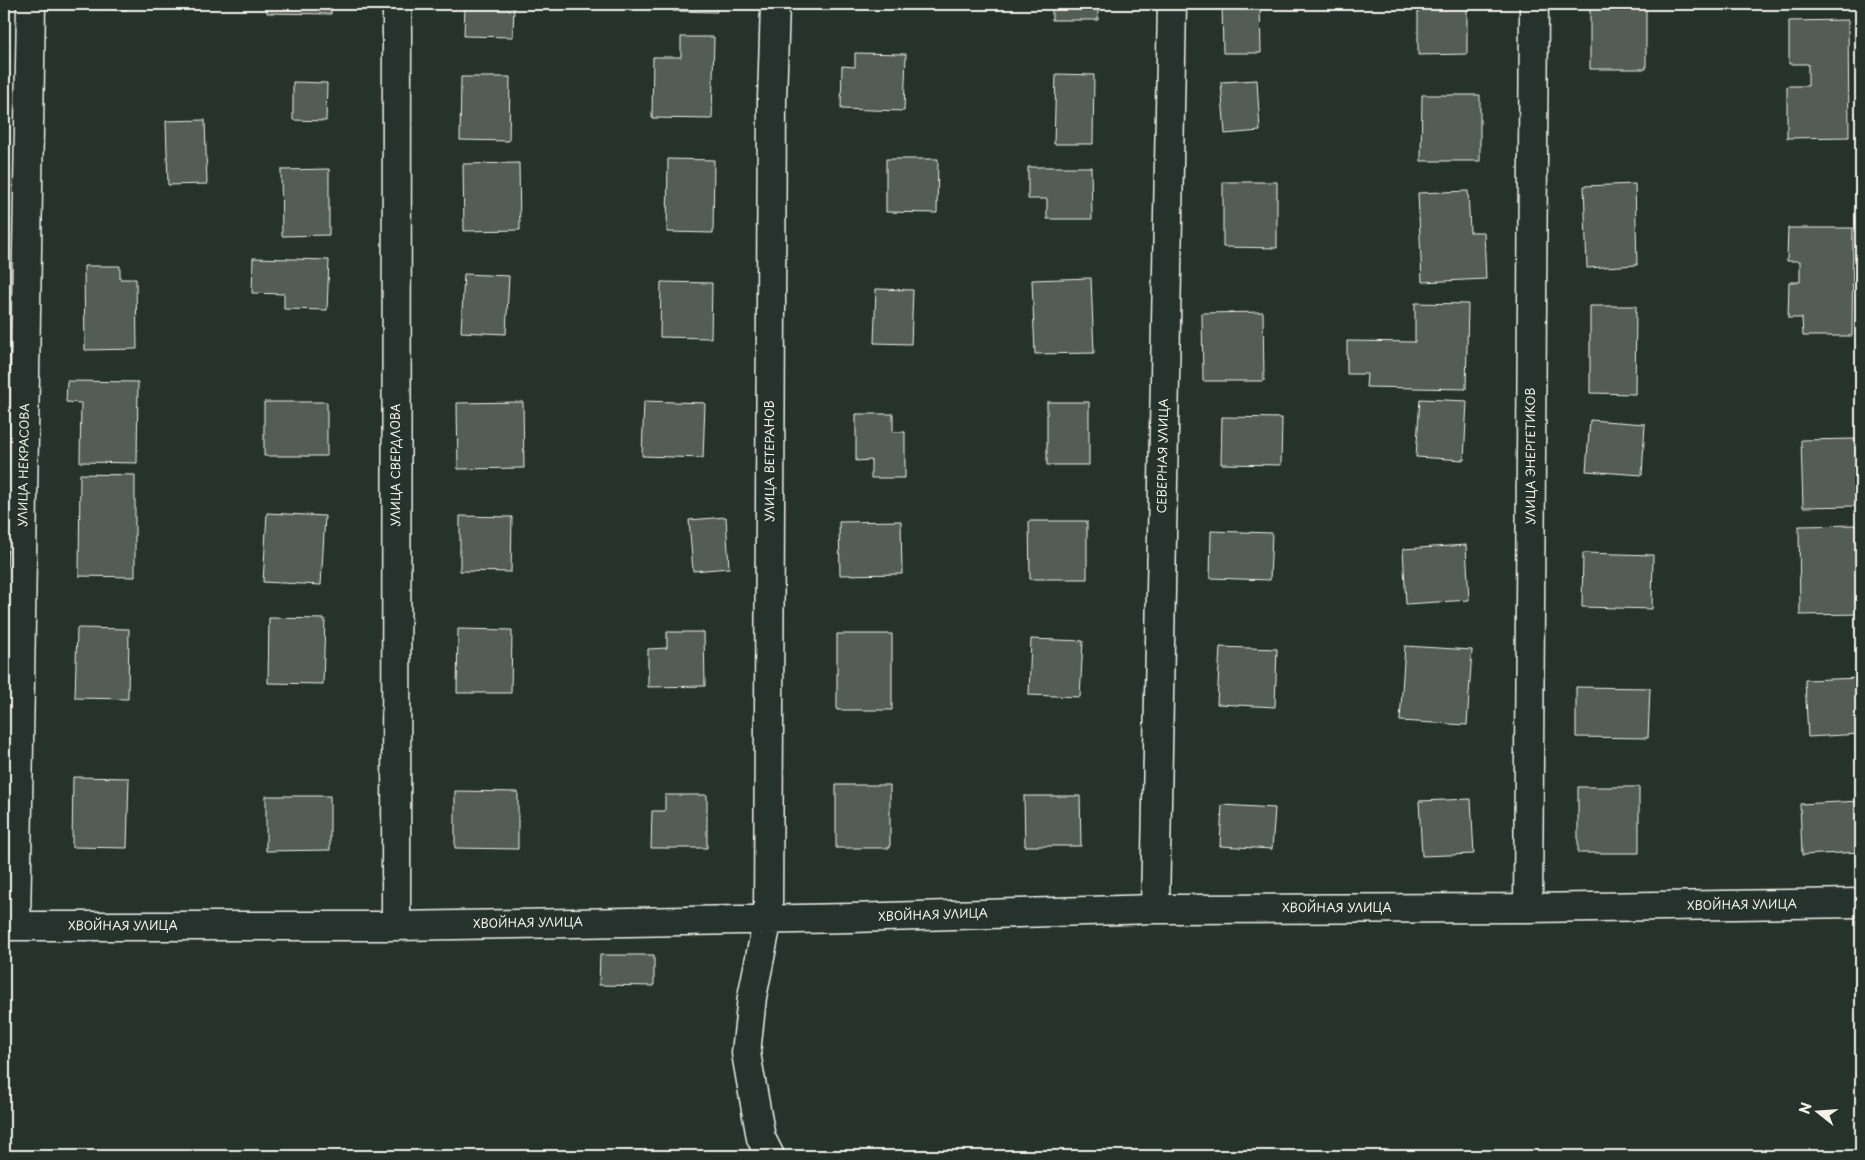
<svg xmlns="http://www.w3.org/2000/svg" width="1865" height="1160" viewBox="0 0 1865 1160" font-family="'Playpen Sans',sans-serif">
	<style>
		.building { fill: #525c55; stroke: #f4f1e8 }
		.lines { fill: none; stroke-linecap: round; stroke-linejoin: round }
		.minor-casing { stroke: #f4f1e8; stroke-width: 31 }
		.minor { stroke: #26332d; stroke-width: 28 }
		.labels { text-anchor: middle; stroke-width: 4; stroke-linejoin: round; paint-order: stroke }
		.street-label { font-size: 12px; fill: #f4f1e8; stroke: #26332d }
	</style>
	<rect width="100%" height="100%" fill="#26332d"/>
	<filter id="ink" filterUnits="userSpaceOnUse"><feTurbulence type="fractalNoise" baseFrequency=".02" numOctaves="2"/><feDisplacementMap in="SourceGraphic" scale="10" xChannelSelector="R" yChannelSelector="G"/><feConvolveMatrix kernelMatrix="1 2 1 2 8 2 1 2 1" color-interpolation-filters="sRGB"/></filter>
	<g filter="url(#ink)">
		<path class="building" d="M85,4H127V10L85,9Z
			M267,4H331V14L267,13Z
			M465,4H514L513,37L464,36Z
			M673,4H717V12L673,11Z
			M1052,4H1098V20H1052Z
			M1222,4H1260L1261,53H1223Z
			M1418,4H1467V54L1418,55Z
			M1590,4H1646V69H1590Z
			M1848,20L1849,137L1787,138V86H1808V64H1789V21Z
			M681,37H714L712,119L652,118L653,57H681Z
			M855,53L906,54L904,111L841,109L842,66L855,67Z
			M1056,74L1094,75L1093,144H1054Z
			M461,77H510L509,141L460,140Z
			M1257,80L1260,131L1225,134L1221,82Z
			M293,82L327,83L326,121L293,120Z
			M1422,95H1480V161H1421Z
			M205,120L207,184L168,185L166,121Z
			M668,159L714,160L713,233L667,232Z
			M886,159H938L937,213L886,212Z
			M519,163L520,230L464,231L463,164Z
			M1028,167H1091L1092,219H1047V199H1028Z
			M329,169V235L282,236L281,170Z
			M1223,182H1277V248L1223,247Z
			M1635,184L1637,265L1587,268L1584,186Z
			M1468,191L1470,232H1484L1486,279L1422,282L1418,193Z
			M1788,228H1853L1852,336H1803L1802,318H1788L1789,282H1800V261H1787Z
			M253,258L329,260L327,310L284,309V294L252,293Z
			M84,266H120V279H136L137,349L85,350Z
			M464,274L509,276L506,334L461,332Z
			M1091,278L1094,353L1035,354L1032,280Z
			M661,282L712,283L711,338L660,337Z
			M876,289L913,290L911,344L874,343Z
			M1415,303L1468,304L1466,389L1366,387L1367,374H1347V341L1415,342Z
			M1590,306H1636L1635,394L1590,393Z
			M1263,312L1264,381H1203L1202,313Z
			M67,381L138,382L137,463L80,462L81,403L66,402Z
			M1420,399L1467,401L1464,460L1416,457Z
			M644,401L705,403L703,458L642,456Z
			M264,402H327V456H264Z
			M523,402L524,468L458,469L457,403Z
			M1047,402H1089V465H1047Z
			M856,414H893V432H905V478H871V460L856,461Z
			M1222,417L1282,418L1281,465L1221,464Z
			M1590,420L1645,424L1642,475L1586,471Z
			M1855,439L1857,506L1803,507L1801,440Z
			M80,474L135,475V577L79,576Z
			M267,513L325,516L321,585L263,582Z
			M460,516L512,517L511,572L460,571Z
			M726,517L729,568L693,571L689,520Z
			M901,521L902,574L840,575L839,522Z
			M1029,521H1087V579H1030Z
			M1861,525V614L1800,615L1799,526Z
			M1211,531L1272,533L1270,580L1210,578Z
			M1466,545L1469,600L1406,604L1403,549Z
			M1583,553L1653,555L1652,609L1582,607Z
			M269,618L325,619L323,684L268,683Z
			M77,628L129,629L128,699L75,698Z
			M458,629L512,630L511,693H457Z
			M667,632H704L705,686L648,687V649L667,648Z
			M837,634H892V710H837Z
			M1031,639L1083,641L1080,697L1029,695Z
			M1405,646L1472,650L1467,725L1400,721Z
			M1220,647L1277,649L1275,707L1217,704Z
			M1861,678V734L1808,737L1805,680Z
			M1576,687L1650,688L1648,738L1576,737Z
			M73,777L129,778L127,848L72,847Z
			M836,785H890V848H836Z
			M1578,787H1639V853H1578Z
			M455,791L518,792V849L455,848Z
			M665,795H707V848H651L652,811H665Z
			M266,796H330V850L266,851Z
			M1024,796H1080L1081,846H1025Z
			M1471,799L1474,854L1422,856L1419,801Z
			M1861,801V852L1802,855L1800,804Z
			M1222,805L1275,808L1272,849L1220,846Z
			M600,955H654V986L599,985Z"/>
		<g class="lines">
			<g class="minor-casing">
				<path id="minor" d="M1528,908L1534,4
					M1155,909L1172,4
					M4,926H396L851,918L1155,909L1528,908L1861,903
					M16,926L31,4
					M396,926L397,4
					M770,1156L761,1138L746,1053L752,997L768,918L772,100L775,4"/>
			</g>
			<use href="#minor" class="minor"/>
		</g>
	</g>
	<g class="labels">
		<g class="street-label">
			<text transform="translate(1163 456) rotate(-89)" y="4">СЕВЕРНАЯ УЛИЦА</text>
			<text transform="translate(1531 456) rotate(-90)" y="4">УЛИЦА ЭНЕРГЕТИКОВ</text>
			<text transform="translate(770 461) rotate(-90)" y="4">УЛИЦА ВЕТЕРАНОВ</text>
			<text transform="translate(24 465) rotate(-89)" y="4">УЛИЦА НЕКРАСОВА</text>
			<text transform="translate(396 465) rotate(-90)" y="4">УЛИЦА СВЕРДЛОВА</text>
			<text transform="translate(1742 905) rotate(-1)" y="4">ХВОЙНАЯ УЛИЦА</text>
			<text x="1337" y="912">ХВОЙНАЯ УЛИЦА</text>
			<text transform="translate(933 915) rotate(-2)" y="4">ХВОЙНАЯ УЛИЦА</text>
			<text transform="translate(528 923) rotate(-1)" y="4">ХВОЙНАЯ УЛИЦА</text>
			<text x="123" y="930">ХВОЙНАЯ УЛИЦА</text>
		</g>
	</g>
	<rect width="1865" height="1160" fill="none" stroke="#26332d" stroke-width="20"/>
	<rect x="10" y="10" width="1845" height="1140" fill="none" stroke="#f4f1e8" stroke-width="2" filter="url(#ink)"/>
	<g transform="translate(1818 1112) rotate(287)" stroke="#26332d" stroke-width="4" paint-order="stroke">
	<path d="M0-4L9 19L0 12L-9 19Z" fill="#f4f1e8"/>
	<text y="-8" font-size="14" font-weight="bold" text-anchor="middle" fill="#f4f1e8">N</text>
	</g>
</svg>
